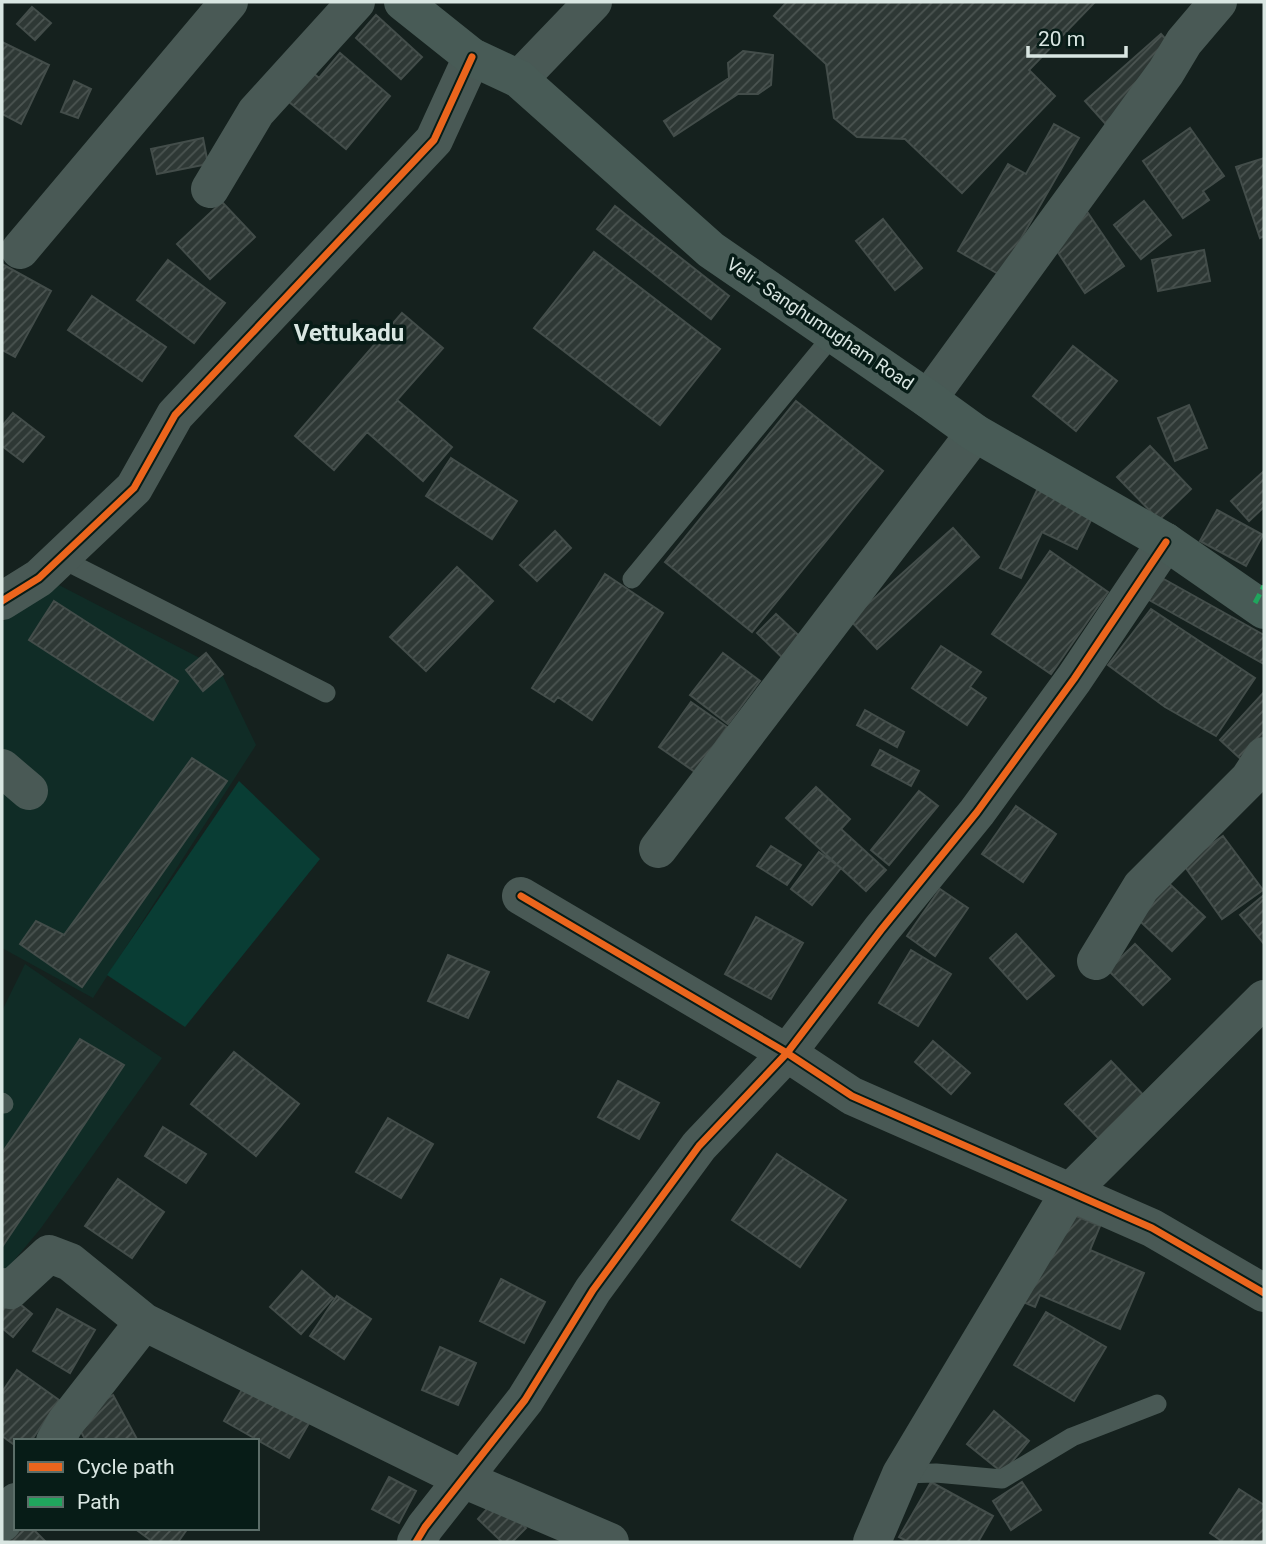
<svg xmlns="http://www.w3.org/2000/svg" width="1266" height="1544" viewBox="0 0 1266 1544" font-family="Roboto,sans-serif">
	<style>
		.built { fill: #102c26 }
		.green { fill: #093d34 }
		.building { fill: url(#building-hatch); stroke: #434d4a; stroke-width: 2 }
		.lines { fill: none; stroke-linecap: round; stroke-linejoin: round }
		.lane { stroke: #495955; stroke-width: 19 }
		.street { stroke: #495955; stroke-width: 38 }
		.secondary { stroke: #485b56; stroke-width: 38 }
		.quiet { stroke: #20a55d; stroke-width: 5; stroke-dasharray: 10 5; stroke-linecap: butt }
		.cycleway-casing { stroke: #071c17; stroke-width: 11 }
		.cycleway { stroke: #eb651d; stroke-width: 7 }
		.labels { text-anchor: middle; stroke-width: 7; stroke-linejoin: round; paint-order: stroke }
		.street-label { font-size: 18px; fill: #d9e6e2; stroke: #071c17 }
		.district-label { font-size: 24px; font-weight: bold; fill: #d9e6e2; stroke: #071c17 }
	</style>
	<defs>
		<pattern id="building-hatch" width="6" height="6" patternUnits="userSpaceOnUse" patternTransform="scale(1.75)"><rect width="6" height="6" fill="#2e3835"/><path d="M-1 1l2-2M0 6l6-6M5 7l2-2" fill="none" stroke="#4c5552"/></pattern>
	</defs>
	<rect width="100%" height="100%" fill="#15211e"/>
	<path class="built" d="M57,584L219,668L256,745L93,998L2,948V622Z
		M25,964L162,1058L41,1228L2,1275V1011Z"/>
	<path class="green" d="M239,781L320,859L185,1027L107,975Z"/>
	<path class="building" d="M787,2H1095L1029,70L1055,96L962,193L905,139L857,137L834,118L826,64L774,16Z
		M32,7L51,23L35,40L17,24Z
		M376,15L422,57L401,79L356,38Z
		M1161,34L1189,65L1112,131L1085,101Z
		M2,42L49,65L21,124L2,114Z
		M743,51L773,55L771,85L758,94H738L674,136L664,121L729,78L728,63Z
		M340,53L390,96L346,149L282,96L306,67L319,78Z
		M74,81L91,89L78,118L61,112Z
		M1054,124L1079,138L1000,275L958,251L1008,164L1026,174Z
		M1190,128L1224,176L1203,191L1209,200L1183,218L1143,161Z
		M203,138L208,164L157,174L151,149Z
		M1264,158V236L1260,238L1236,167Z
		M1144,201L1171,235L1141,259L1114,225Z
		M222,202L255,237L210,279L177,244Z
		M615,206L729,296L711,319L597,229Z
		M1086,210L1124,266L1085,293L1047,236Z
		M883,219L922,268L895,290L856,241Z
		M1204,250L1210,281L1158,291L1152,260Z
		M594,252L720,349L660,425L534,328Z
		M168,260L225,303L194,343L137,300Z
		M2,264L51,291L15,357L2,350Z
		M92,296L166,347L142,381L68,330Z
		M402,313L443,348L397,400L452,447L423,481L367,432L334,470L295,436Z
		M1073,346L1117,381L1076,431L1033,396Z
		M796,401L883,471L752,632L665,562Z
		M1189,405L1207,448L1175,461L1158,418Z
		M13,413L44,437L23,462L2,446V426Z
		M1150,446L1191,489L1159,520L1117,477Z
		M451,458L517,501L492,539L426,496Z
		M1264,471V507L1249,521L1231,501Z
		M1038,488L1094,514L1077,549L1042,532L1021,578L1000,568Z
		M1217,510L1263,535L1246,566L1200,541Z
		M953,528L979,557L877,649L850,620Z
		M555,531L571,548L537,581L520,565Z
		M1050,551L1108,592L1051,674L992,634Z
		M457,567L493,601L426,671L390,637Z
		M605,574L663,613L592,720L558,697L554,702L532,688Z
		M1162,578L1264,635V664L1149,600Z
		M54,601L178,681L153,720L29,640Z
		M1151,609L1255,678L1216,736L1165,707L1108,665Z
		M776,614L812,648L792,667L757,633Z
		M941,646L981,672L970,687L986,698L967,725L912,688Z
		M206,653L223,674L203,691L186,670Z
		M723,653L760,681L728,724L690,695Z
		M1264,692V739L1244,762L1220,740Z
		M691,702L727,727L695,772L659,747Z
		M865,710L904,732L897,747L857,725Z
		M880,750L919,771L911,786L872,765Z
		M192,758L227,781L82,987L20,944L36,921L64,935Z
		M816,787L850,819L841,829L886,870L866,891L786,818Z
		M919,791L938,806L889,865L871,850Z
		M1016,806L1056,834L1023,882L982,854Z
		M1223,836L1263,890L1222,919L1183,864Z
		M771,846L801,865L787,885L757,866Z
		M819,852L841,868L812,905L791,889Z
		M1161,876L1205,917L1172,951L1128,910Z
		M940,889L968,908L935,956L907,936Z
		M1264,895V944L1240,915Z
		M756,917L803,943L771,999L725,974Z
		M1016,934L1054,976L1027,999L990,958Z
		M1135,944L1170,979L1143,1005L1108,970Z
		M911,950L951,974L918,1026L879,1003Z
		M448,955L489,972L468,1018L428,1001Z
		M80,1039L124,1065L2,1247V1153Z
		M933,1041L970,1073L951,1094L915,1062Z
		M234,1052L299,1104L256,1156L191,1104Z
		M1111,1061L1149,1101L1104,1144L1065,1104Z
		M618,1081L659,1103L639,1139L598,1117Z
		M388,1118L433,1144L401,1198L356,1172Z
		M163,1127L206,1154L186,1183L145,1156Z
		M777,1154L846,1200L800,1267L732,1220Z
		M118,1179L164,1212L132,1258L85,1226Z
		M1062,1210L1100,1226L1090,1250L1144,1273L1120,1329L1040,1295L1035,1307L1023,1302Z
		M302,1271L333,1298L301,1334L270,1307Z
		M501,1279L545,1302L524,1343L480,1321Z
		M9,1295L32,1314L13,1337L2,1328V1304Z
		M337,1296L371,1319L344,1359L310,1336Z
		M57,1309L95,1330L70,1373L33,1351Z
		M1046,1312L1106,1347L1074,1401L1014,1365Z
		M440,1347L476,1363L458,1405L422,1390Z
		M17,1370L59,1400L31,1441H16V1446L2,1436V1392Z
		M244,1386L309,1423L289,1458L224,1421Z
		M113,1395L138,1441H86L73,1417Z
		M994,1411L1029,1441L1003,1473L967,1444Z
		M389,1477L416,1491L399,1523L372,1509Z
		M931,1482L993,1516L978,1542H909L899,1537Z
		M1022,1482L1041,1510L1011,1530L993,1501Z
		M1239,1489L1264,1505V1542H1223L1210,1533Z
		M496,1499L526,1528L512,1542H502L478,1519Z
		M18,1528H32L46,1542H5Z
		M134,1528H188L178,1542H153Z"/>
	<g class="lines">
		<path class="lane" d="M60,558L326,693
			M632,579L834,334
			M2,1102L4,1104
			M901,1474L936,1473L1002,1479L1072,1437L1157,1404"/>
		<path class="street" d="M519,79L593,2
			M210,189L256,112L356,2
			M20,250L229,2
			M928,399L1166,72L1184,42L1218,2
			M2,601L39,578L134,488L175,415L434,140L472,57
			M2,768L29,791
			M658,849L975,433
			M521,896L787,1053L852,1096L1152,1228L1264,1293
			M1096,961L1141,887L1249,779L1264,756
			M2,1287L10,1290L49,1254L70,1262L144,1322L66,1422L55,1441
			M144,1322L463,1479L610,1542
			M2,1523L16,1502
			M416,1542L425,1527L525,1400L593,1290L699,1146L787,1053L881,930L977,812L1074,679L1166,542
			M872,1542L901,1474L1069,1193L1264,999"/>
		<path class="secondary" d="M403,2L472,57L519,79L711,250L928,399L975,433L1166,542L1264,610"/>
		<path class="quiet" d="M1255,603L1264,586"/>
		<g class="cycleway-casing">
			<path id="cycleway" d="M2,601L39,578L134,488L175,415L434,140L472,57
				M521,896L787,1053L852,1096L1152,1228L1264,1293
				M416,1542L425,1527L525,1400L593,1290L699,1146L787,1053L881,930L977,812L1074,679L1166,542"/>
		</g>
		<use href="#cycleway" class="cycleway"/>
	</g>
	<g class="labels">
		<g class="street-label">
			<text transform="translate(820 324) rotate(34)" y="6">Veli - Sanghumugham Road</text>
		</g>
		<g class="district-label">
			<text x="349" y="341">Vettukadu</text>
		</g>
	</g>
	<rect width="1266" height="1544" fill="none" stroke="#d9e6e2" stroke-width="7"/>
	<rect x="14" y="1439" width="245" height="91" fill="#071c17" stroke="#5b6d68" stroke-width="2"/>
	<rect x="28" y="1462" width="35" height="10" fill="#eb651d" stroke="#5b6d68" stroke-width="2"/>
	<text x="77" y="1474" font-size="21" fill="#d9e6e2">Cycle path</text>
	<rect x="28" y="1497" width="35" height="10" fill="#20a55d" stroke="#5b6d68" stroke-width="2"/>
	<text x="77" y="1509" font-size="21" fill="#d9e6e2">Path</text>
	<path d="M1028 46v10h98v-10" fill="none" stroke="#d9e6e2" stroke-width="3.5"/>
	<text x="1038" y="46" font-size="21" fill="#d9e6e2" stroke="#071c17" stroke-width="5" paint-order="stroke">20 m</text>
</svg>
